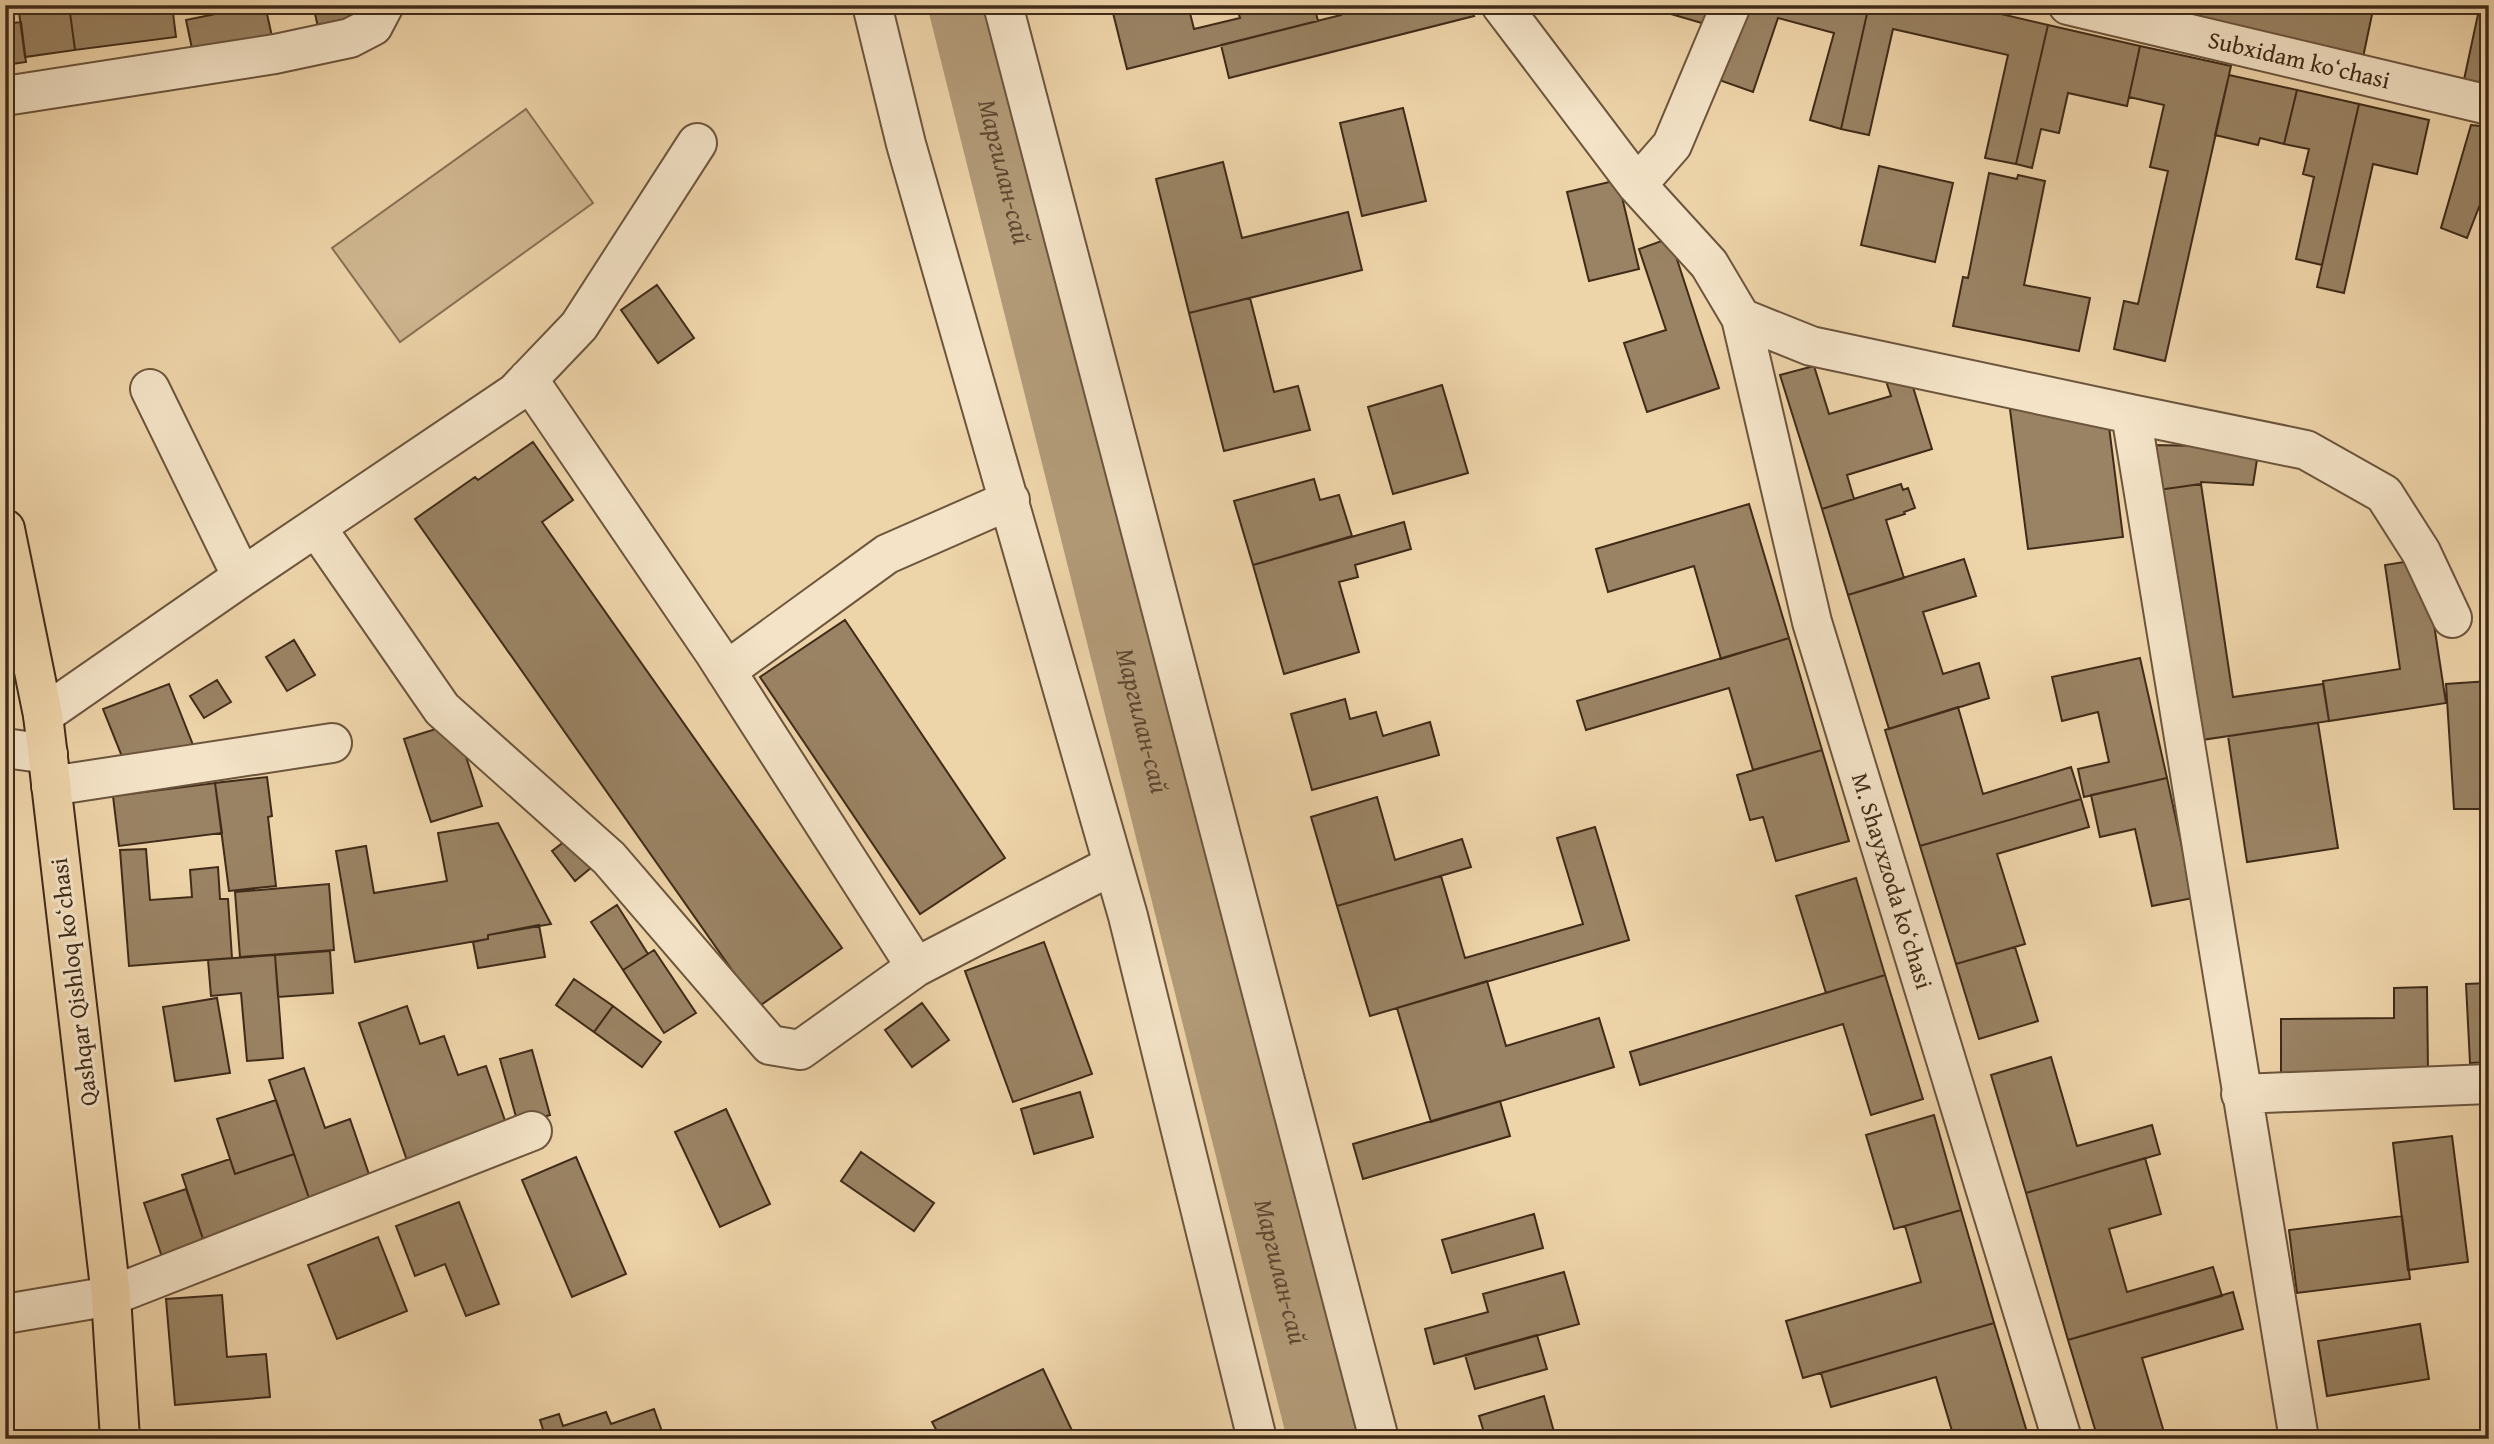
<svg xmlns="http://www.w3.org/2000/svg" width="2494" height="1444" viewBox="0 0 2494 1444" font-family="'Gentium Book Plus',serif">
	<style>
		.green { fill: #d0b791; stroke: #887155; stroke-width: 2 }
		.lines { fill: none; stroke-linecap: round; stroke-linejoin: round }
		.river { stroke: #b39b78; stroke-width: 70 }
		.building { fill: #9a8364; stroke: #402b19; stroke-width: 2 }
		.minor-casing { stroke: #6c553d; stroke-width: 42 }
		.major-casing { stroke: #402b19; stroke-width: 42 }
		.minor { stroke: #f4e3c7; stroke-width: 38 }
		.major { stroke: #eed4a9; stroke-width: 38 }
		.labels { text-anchor: middle; stroke-width: 6; stroke-linejoin: round; paint-order: stroke }
		.street-label { font-size: 24px; fill: #402b19; stroke: #f4e3c7 }
		.water-label { font-size: 26px; font-style: italic; fill: #5d4731; stroke: #f4e3c7 }
	</style>
	<rect width="100%" height="100%" fill="#eed4a9"/>
	<filter id="stains"><feTurbulence type="fractalNoise" baseFrequency=".00286" numOctaves="4"/><feColorMatrix values="0 0 0 0 .2 0 0 0 0 .09 0 0 0 0 .02 0 0 0 .5 -.17"/></filter>
	<radialGradient id="worn" r=".72"><stop offset=".6" stop-color="#630" stop-opacity="0"/><stop offset="1" stop-color="#630" stop-opacity=".3"/></radialGradient>
	<path class="green" d="M526,109L593,203L400,342L332,248Z"/>
	<g class="lines">
		<path class="river" id="s1" d="M963,5L1323,1439"/>
	</g>
	<path class="building" d="M18,5H69L75,50L25,57Z
		M69,5H172L176,37L75,50Z
		M259,5H265L273,41L194,58L186,20Z
		M313,5H370L372,16L318,27Z
		M1111,5H1188L1194,29L1240,18L1236,5H1285V8L1298,5H1314L1318,21L1127,69Z
		M1338,5H1468L1474,16L1229,78L1221,45L1341,15Z
		M1640,5H1718L1712,26Z
		M1745,5H1869L1841,129L1810,120L1834,33L1778,18L1753,92L1719,80Z
		M1869,5H1963L2048,25L2016,164L1985,158L2008,55L1893,29L1869,135L1841,129Z
		M2079,5H2198L2193,31Z
		M2198,5H2374L2361,67L2193,31Z
		M2480,5H2489V95L2462,89Z
		M21,22L26,62L5,65V24Z
		M2048,25L2140,46L2127,106L2068,93L2059,133L2041,129L2032,168L2016,164Z
		M2140,46L2231,66L2165,361L2114,349L2124,301L2138,304L2168,171L2150,167L2164,105L2129,97Z
		M2229,75L2297,90L2284,144L2260,138L2258,145L2215,135Z
		M2297,90L2359,104L2322,265L2296,259L2314,177L2303,174L2309,149L2284,144Z
		M2359,104L2429,120L2417,174L2373,164L2344,293L2317,287Z
		M1403,108L1426,201L1362,216L1340,123Z
		M2471,125L2489,127V181L2467,238L2441,228Z
		M1223,162L1242,238L1348,212L1362,270L1189,313L1156,179Z
		M1879,166L1953,183L1935,262L1861,245Z
		M1989,173L2017,179L2018,175L2045,181L2024,285L2090,298L2079,351L1953,326L1963,277L1968,278Z
		M1618,180L1639,269L1589,281L1567,192Z
		M1670,238L1719,388L1647,412L1624,343L1666,330L1639,249Z
		M657,285L694,338L658,363L621,310Z
		M1250,298L1274,392L1298,386L1310,430L1224,451L1189,313Z
		M1814,366L1829,414L1891,396L1886,381L1909,374L1932,449L1847,475L1854,499L1822,509L1780,375Z
		M1442,385L1468,473L1393,494L1368,407Z
		M2008,394L2107,411L2123,537L2028,549Z
		M533,442L573,500L542,522L842,948L758,1007L415,519L475,477L478,480Z
		M2150,445L2259,447L2253,485L2201,482V484L2158,490Z
		M1314,479L1320,500L1339,495L1352,536L1253,565L1234,501Z
		M1901,484L1903,490L1908,488L1915,508L1904,512L1905,514L1886,520L1904,578L1848,595L1822,509Z
		M2201,484L2233,697L2323,684L2329,721L2195,741L2158,490Z
		M1749,504L1789,638L1721,659L1694,566L1608,592L1596,549Z
		M1404,522L1411,549L1355,565L1358,577L1339,582L1359,652L1284,674L1253,565Z
		M1964,559L1976,596L1923,612L1943,674L1979,663L1989,698L1889,729L1848,595Z
		M2424,559L2446,703L2329,721L2323,681L2400,669L2385,565Z
		M845,620L1005,858L920,914L760,677Z
		M1789,638L1822,750L1753,770L1729,688L1586,730L1577,701Z
		M294,640L315,675L287,691L266,657Z
		M2140,658L2167,778L2084,797L2078,769L2109,762L2098,712L2062,721L2052,677Z
		M217,680L231,702L204,718L190,696Z
		M2489,681V809H2454L2446,684Z
		M169,684L193,745L127,769L103,709Z
		M1345,699L1350,719L1376,712L1383,736L1430,722L1439,755L1312,790L1291,714Z
		M1958,707L1983,794L2071,767L2081,799L1920,846L1885,730Z
		M455,723L482,806L431,822L404,739Z
		M2318,723L2338,848L2247,862L2228,736Z
		M1822,750L1849,841L1776,861L1763,817L1750,820L1737,775Z
		M267,777L272,816L268,817L276,886L229,891L215,783Z
		M2167,778L2193,898L2152,906L2135,829L2100,837L2091,795Z
		M215,783L222,833L119,846L113,796Z
		M1377,797L1395,860L1462,839L1471,867L1337,906L1311,817Z
		M2081,799L2089,827L1997,854L2025,944L1956,964L1920,846Z
		M498,823L551,924L488,935V939L355,962L336,851L366,846L374,893L447,881L438,833Z
		M1595,827L1629,940L1370,1016L1337,906L1441,876L1465,958L1583,924L1557,838Z
		M569,838L592,867L575,881L552,851Z
		M146,849L150,900L192,897L190,870L218,867L220,899H228L232,958L129,966L120,850Z
		M1856,878L1885,975L1826,993L1796,896Z
		M329,884L334,950L240,957L235,892Z
		M617,905L648,954L623,970L591,922Z
		M539,925L545,957L478,968L473,942L488,939V935Z
		M1044,942L1092,1074L1013,1102L965,971Z
		M2015,947L2038,1021L1979,1039L1956,964Z
		M654,950L696,1013L664,1033L623,970Z
		M330,951L333,993L278,997L275,955Z
		M275,955L283,1058L247,1061L241,993L211,996L208,960Z
		M1885,975L1923,1099L1871,1115L1843,1024L1640,1085L1630,1052Z
		M574,979L613,1006L594,1032L556,1005Z
		M1487,981L1506,1046L1599,1018L1614,1067L1431,1122L1397,1008Z
		M2489,983V1062L2470,1063L2466,984Z
		M2427,987L2428,1073L2281,1075V1019L2394,1018V988Z
		M217,998L230,1073L175,1081L163,1007Z
		M922,1003L949,1040L912,1067L885,1030Z
		M407,1006L420,1044L444,1036L458,1075L486,1066L510,1135L410,1169L359,1023Z
		M613,1006L661,1042L642,1067L594,1032Z
		M532,1050L550,1115L518,1124L500,1059Z
		M2051,1057L2077,1146L2152,1125L2160,1154L2026,1193L1991,1075Z
		M304,1068L325,1128L350,1119L374,1189L313,1210L269,1080Z
		M1080,1092L1093,1137L1034,1154L1021,1109Z
		M276,1100L294,1154L235,1174L217,1119Z
		M1500,1101L1510,1136L1363,1179L1353,1144Z
		M726,1109L770,1204L720,1227L675,1132Z
		M1934,1115L1961,1210L1894,1229L1866,1135Z
		M2452,1136L2468,1262L2408,1270L2393,1143Z
		M861,1152L934,1203L914,1231L841,1181Z
		M294,1154L313,1210L205,1245L182,1175L230,1159L235,1174Z
		M576,1157L626,1274L572,1297L522,1180Z
		M2145,1158L2161,1214L2109,1229L2127,1292L2213,1267L2222,1296L2068,1340L2026,1193Z
		M186,1189L205,1245L163,1260L144,1203Z
		M459,1202L499,1304L466,1316L445,1264L415,1276L396,1226Z
		M1961,1210L1994,1323L1803,1378L1786,1321L1921,1282L1905,1226Z
		M1534,1214L1543,1248L1452,1273L1442,1240Z
		M2402,1216L2410,1279L2297,1293L2289,1230Z
		M378,1237L407,1311L337,1339L308,1265Z
		M1564,1272L1579,1324L1434,1364L1425,1329L1488,1312L1483,1294Z
		M2233,1292L2243,1329L2142,1358L2166,1439H2098L2068,1340Z
		M222,1295L227,1357L266,1354L270,1397L175,1405L166,1299Z
		M1994,1323L2027,1432L2005,1439H1924L1952,1431L1936,1377L1831,1407L1821,1373Z
		M2420,1324L2429,1379L2327,1396L2318,1341Z
		M1537,1335L1547,1369L1475,1389L1465,1355Z
		M5,1364H8L12,1439H5Z
		M1043,1369L1076,1439H941L932,1422Z
		M1544,1396L1556,1439H1486L1479,1416Z
		M654,1409L664,1437L658,1439H546L540,1420L559,1414L563,1426L606,1412L611,1424Z"/>
	<g class="lines">
		<g class="minor-casing">
			<path id="minor" d="M872,5L906,144L1128,916L1257,1439
				M1003,5L1379,1439
				M1501,5L1637,185L1709,264L1741,318L1811,346L2131,414L2299,1439
				M2068,5L2489,105
				M5,96L275,54L350,38L373,26L384,5
				M1637,185L1672,145L1731,5
				M1741,318L1812,622L2062,1439
				M528,379L714,652L916,967
				M150,389L242,577
				M2131,414L2306,450L2384,494L2421,552L2452,618
				M316,527L442,709L609,858L770,1045L800,1050L916,967L1111,866
				M726,671L887,554L1010,500
				M43,715L242,577L515,393L579,326L697,143
				M5,748L48,754
				M51,786L332,743
				M2241,1094L2489,1084
				M5,1314L111,1296L532,1131"/>
		</g>
		<g class="major-casing">
			<path id="major" d="M5,529L43,715L111,1296L120,1439"/>
		</g>
		<use href="#minor" class="minor"/>
		<use href="#major" class="major"/>
	</g>
	<g class="labels">
		<g class="street-label">
			<text transform="translate(2299 60) rotate(13)" y="8">Subxidam koʻchasi</text>
			<text transform="translate(1892 881) rotate(73)" y="8">M. Shayxzoda koʻchasi</text>
			<text transform="translate(74 982) rotate(-97)" y="8">Qashqar Qishloq koʻchasi</text>
		</g>
		<g class="water-label">
			<text dy="9" stroke="none"><textPath href="#s1" startOffset="172">Маргилан-сай</textPath></text>
			<text dy="9" stroke="none"><textPath href="#s1" startOffset="738">Маргилан-сай</textPath></text>
			<text dy="9" stroke="none"><textPath href="#s1" startOffset="1306">Маргилан-сай</textPath></text>
		</g>
	</g>
	<rect width="2494" height="1444" fill="none" stroke="#eed4a9" stroke-width="28"/>
	<rect x="7" y="7" width="2480" height="1430" fill="none" stroke="#402b19" stroke-width="3.5"/>
	<rect x="14" y="14" width="2466" height="1416" fill="none" stroke="#402b19" stroke-width="2"/>
	<rect width="100%" height="100%" filter="url(#stains)"/>
	<rect width="100%" height="100%" fill="url(#worn)"/>
</svg>
